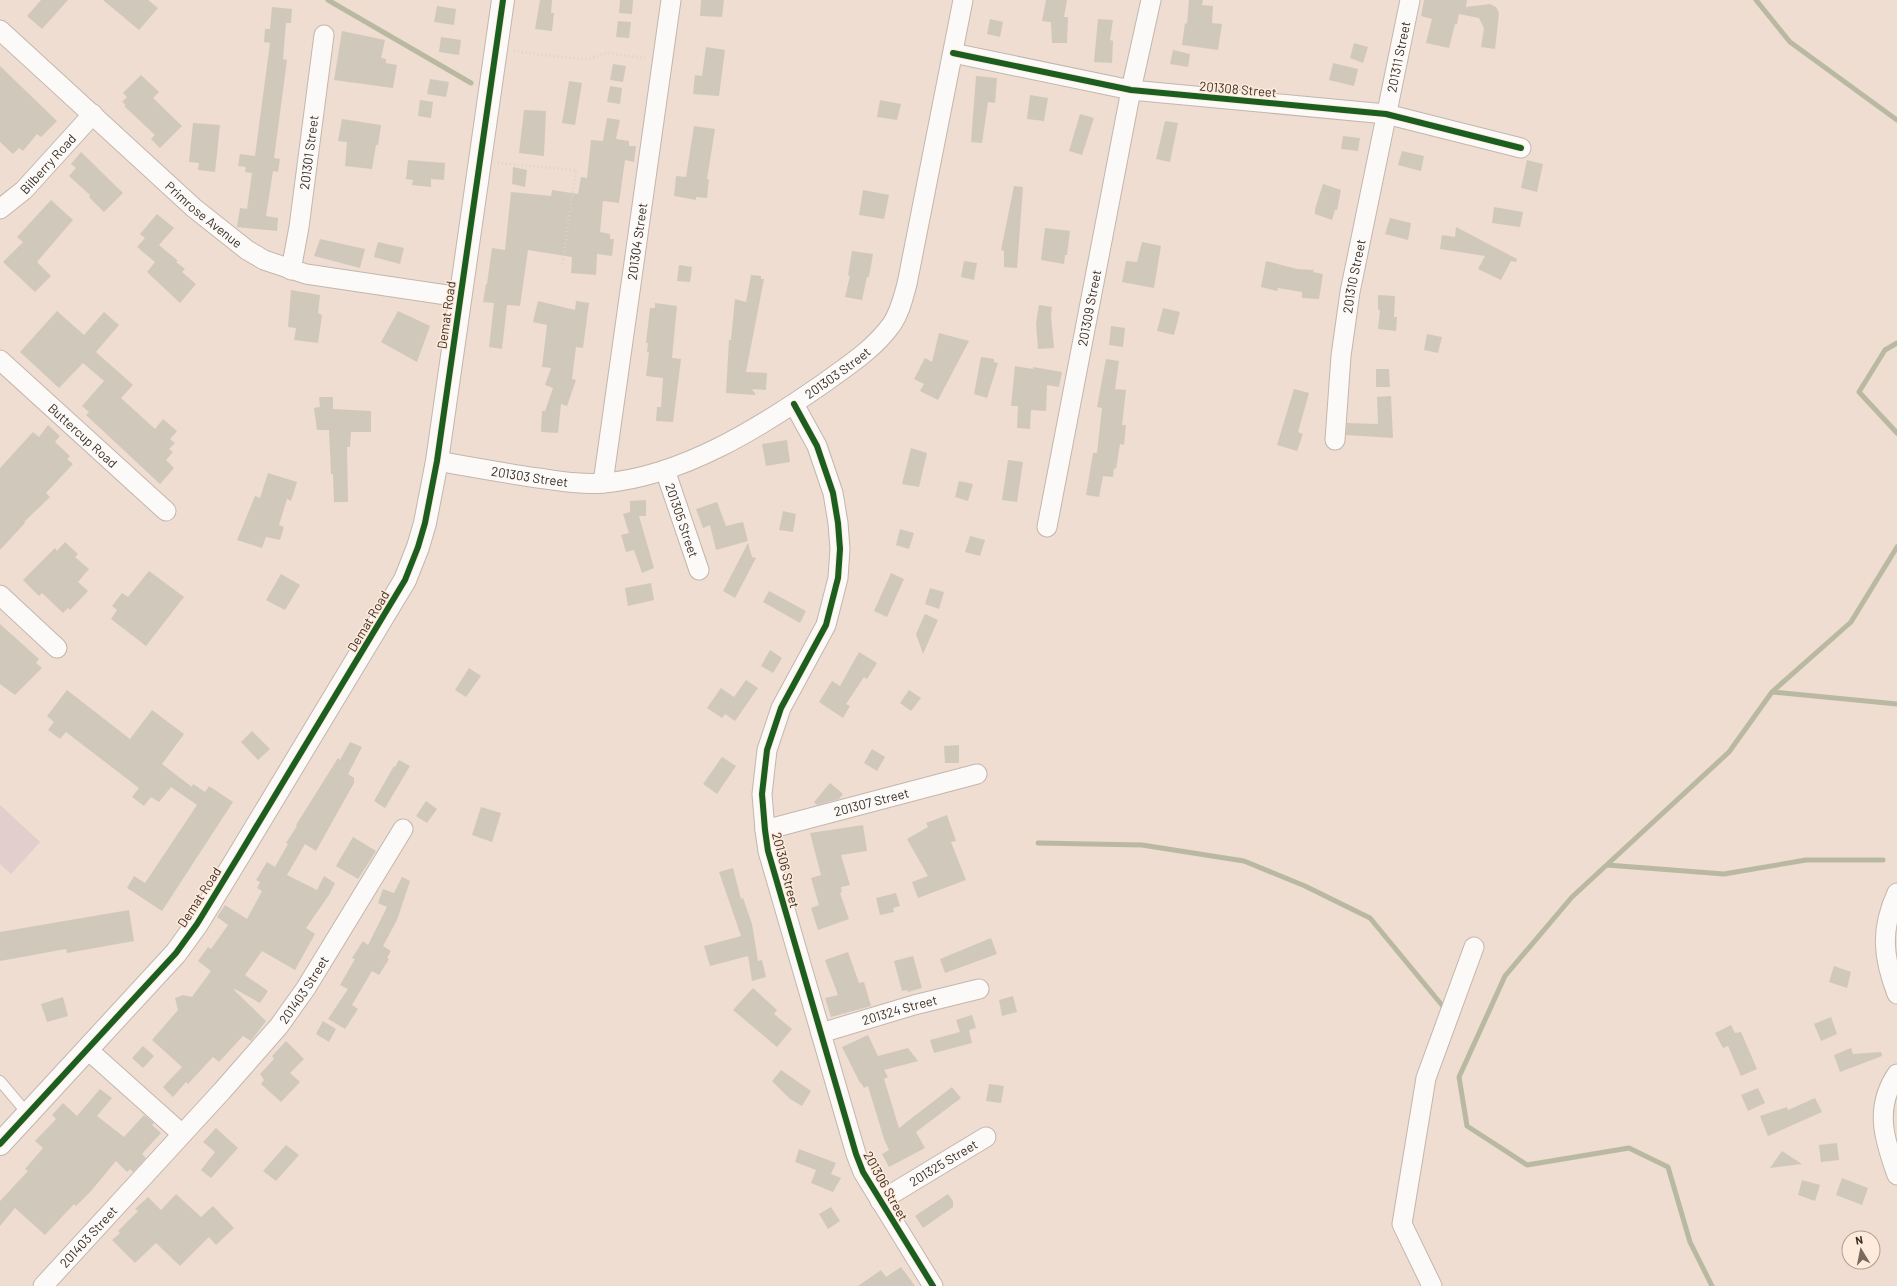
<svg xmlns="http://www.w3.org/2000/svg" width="1897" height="1286" viewBox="0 0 1897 1286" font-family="Barlow,sans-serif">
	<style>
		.green { fill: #e2cecc }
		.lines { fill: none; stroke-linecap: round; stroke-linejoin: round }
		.stream { stroke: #b9b9a1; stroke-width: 5 }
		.building { fill: #d1c8bc }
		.lane-casing { stroke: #c4b6ac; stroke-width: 12 }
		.street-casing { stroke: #c4b6ac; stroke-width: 21 }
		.secondary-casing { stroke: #c4b6ac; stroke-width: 24 }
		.path { stroke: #d8d3ce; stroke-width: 2.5; stroke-dasharray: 1 3; stroke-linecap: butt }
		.lane { stroke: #fcfaf8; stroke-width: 10 }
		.street { stroke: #fcfaf8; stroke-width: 19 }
		.secondary { stroke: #fcfaf8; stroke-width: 22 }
		.cycleway-casing { stroke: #feebdc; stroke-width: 8 }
		.cycleway { stroke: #1b5e20; stroke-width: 6 }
		.labels { text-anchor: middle; stroke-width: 3; stroke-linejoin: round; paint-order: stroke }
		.street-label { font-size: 13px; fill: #3a2e24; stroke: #feebdc }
	</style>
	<rect width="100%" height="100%" fill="#eeddd0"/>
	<path class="green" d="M0,805L40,842L11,874L0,864Z"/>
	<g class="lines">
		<path class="stream" d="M328,0L471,83
			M1756,0L1790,42L1897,120
			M1897,343L1885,350L1859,392L1897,433
			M1772,692L1897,704
			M1038,843L1142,845L1244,861L1305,886L1370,918L1446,1010
			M1607,865L1724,874L1806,860H1883
			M1712,1286L1690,1242L1668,1167L1629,1148L1527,1165L1467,1126L1459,1077L1505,976L1572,897L1729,752L1772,692L1851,622L1897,547"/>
	</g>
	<path class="building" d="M41,0H68L42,29L27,16Z
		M103,0H148L158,8L139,30Z
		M540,0H552L551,13H554L552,31L535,29Z
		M620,0H633L632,14L619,13Z
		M701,0H724L722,17L700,16Z
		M1046,0H1067L1064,17H1068L1067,43H1052L1051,22L1042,21Z
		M1189,0H1203L1202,5L1213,6L1212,23L1222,24L1218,50L1182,45L1185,23L1187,24Z
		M1424,0H1467L1466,7L1490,4L1496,7L1499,13L1495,49L1481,47L1484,28L1479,18L1459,14L1457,24H1455L1449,48L1426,43L1432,19L1421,16Z
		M437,6L456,9L454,25L434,22Z
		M272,7L292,9L291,23H286L283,59L287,60L274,158L280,159L278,172L273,171L266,216L278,218L277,231L237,227L240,208L247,209L252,173L245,172L246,167L238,166L240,154L255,156L270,43L264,42L265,29H270Z
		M990,19L1003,22L1000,37L987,34Z
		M1098,19L1113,20L1110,40L1113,41L1112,63L1094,62Z
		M618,21L631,22L629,38L616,37Z
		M342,31L385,40L381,58L386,59V63L397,65L393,88L334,80Z
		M441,37L461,40L459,55L439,52Z
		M1354,43L1368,47L1363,63L1350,58Z
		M706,47L725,50L719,96L693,94L695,75L702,76Z
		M1173,50L1190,54L1188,67L1170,64Z
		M1333,63L1358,69L1354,86L1329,80Z
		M613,64L626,66L623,82L610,80Z
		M0,66L57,121L41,137L37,134L23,151L19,148L13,154L0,142Z
		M141,75L159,92L153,98L182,126L160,148L151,139L155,135L124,106L126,105L122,102L127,97L123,93Z
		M976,76L997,78L995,103L988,102L982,143L971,142Z
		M430,79L449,82L446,97L427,94Z
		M569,81L582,83L575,125L562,123Z
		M610,86L622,88L620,104L607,102Z
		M1030,95L1048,98L1044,121L1027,119Z
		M420,100L433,102L431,118L418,116Z
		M880,100L901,104L897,120L877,117Z
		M524,110L546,111L544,156L519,153Z
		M1080,114L1094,118L1082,155L1069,151Z
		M607,118L620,120L616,139L629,141V146H636L634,162L625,160L619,203L603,201L600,232L610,234V239H614L612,256L597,254L596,275L571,273L572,257L528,250L520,306L507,305L502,349L489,347L494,303L483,302L486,284H487L492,248L505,250L511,192L551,196L552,190L578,194L581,177L587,178L591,140L603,141Z
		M342,119L381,125L378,145H376L372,169L345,166L347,142L338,141Z
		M1165,121L1178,123L1170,162L1156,159Z
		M193,123L220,125L215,172L198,170L199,163L189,162Z
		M694,126L715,129L707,179H709L707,198L696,197V200L674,196L676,176L686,177Z
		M1343,136L1360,138L1358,151L1341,149Z
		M1402,151L1424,156L1421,171L1398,165Z
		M81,152L123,193L104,212L89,197L90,195L69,176L76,168L71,164Z
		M408,160L445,163L444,180L431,179V187L412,185L413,180L406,179Z
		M1527,160L1543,164L1537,192L1521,188Z
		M513,167L527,170L525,187L512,184Z
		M1323,184L1341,190L1337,210H1335L1332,220L1315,214V209Z
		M1014,186L1023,187L1017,268L1004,267V251L1001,250Z
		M863,190L889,195L884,219L859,215Z
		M51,200L73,220L37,262L51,276L35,292L3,262L23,242L17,237Z
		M1494,207L1523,212L1520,227L1492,223Z
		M157,214L174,228L159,245L178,261L176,262L185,269L182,272L196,284L180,303L147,272L155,262L137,247L145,238L140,234Z
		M1390,218L1411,223L1408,240L1385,234Z
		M1456,227L1517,259L1516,262L1511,261L1501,280L1478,269L1485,256L1440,249L1442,235L1455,237Z
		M1045,228L1070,231L1067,255H1065L1064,264L1041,260Z
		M320,239L365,249L360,268L314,256Z
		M378,242L404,248L400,264L374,257Z
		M1142,242L1161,246L1154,288L1122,282L1126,261L1137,262Z
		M852,251L873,254L869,277H867L862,300L845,297L850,276L848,275Z
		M964,261L977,263L974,280L961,277Z
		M1266,261L1297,269L1314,270L1313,272L1323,274L1319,299L1302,298V292L1278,288L1277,291L1261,287Z
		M679,265L692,267L690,282L677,281Z
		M751,275L761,276V279H764L746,372L767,373L766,390L752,389L756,395L726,393L729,340H731L735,299L746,302Z
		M291,290L320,295L318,313L322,315L318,343L294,340L296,328L288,327Z
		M1378,295L1395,296L1394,317H1397L1396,331L1378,329L1380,310H1378Z
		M538,301L575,310L576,301L589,303L583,348L576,347L572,379L576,380L567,406L561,404L558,433L541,432L542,411H545L553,388L545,385L551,368L542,367L547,325L533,322Z
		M655,303L677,306L672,358L681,359L673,422L656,421L657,407H661L663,378L646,376L649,352H647L648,343H646L650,308H655Z
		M1039,305L1052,307L1051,316L1054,348L1038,349L1036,323Z
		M1163,308L1180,312L1174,335L1157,331Z
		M57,311L84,335L104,312L119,325L96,352L133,385L121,398L155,429L163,419L177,431L170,439L175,443L169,449L173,452L166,460L174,468L160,484L86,415L89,412L82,406L104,381L83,363L59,388L20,352Z
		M398,311L430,326L417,362L381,342Z
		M1111,326L1125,328L1123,347L1109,345Z
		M939,333L969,341L938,400L920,391L924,384L914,379L925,358L932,362Z
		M1427,334L1442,337L1438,353L1424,350Z
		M981,357L994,359V362L998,363L987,398L974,394Z
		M1106,359L1119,361L1115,389L1126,390L1122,425H1126L1124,445L1120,444L1116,469L1114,468L1113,477L1103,476L1099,497L1086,495L1093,453H1097L1102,408L1097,407Z
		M1015,366L1033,369V367L1062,372L1059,387L1047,385L1046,411L1031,410L1030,429L1017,428L1018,406H1011Z
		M1376,369H1389L1390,387H1376Z
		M1294,389L1309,393L1298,432L1303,434L1297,451L1277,445Z
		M1391,396L1393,438L1346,435L1347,423L1378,424L1377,397Z
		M319,397H333V409L371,411V432H351L350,447H347L348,502H334L333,474H331L329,430H317L314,408L320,407Z
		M48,425L60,436L55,442L70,456L67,459L73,464L46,493L50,497L24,522L25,523L0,550V468L33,432L39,437Z
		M787,440L790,462L766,466L762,444Z
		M911,448L927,453L919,487L902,484Z
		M1008,460L1023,462L1017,502L1002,500Z
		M268,473L297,482L291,501L287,499L279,525L284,527L280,540L266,537L262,548L237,540L255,496L260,498Z
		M959,481L973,484L968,501L955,497Z
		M646,500V516H639L654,568L642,573L634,550L626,552L621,535L629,533L623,514L630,512V501Z
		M717,502L726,526L743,522L748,541L716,550L710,525L703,528L696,509Z
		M783,511L796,514L793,532L779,530Z
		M900,529L914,533L909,549L896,545Z
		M970,536L985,540L980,556L965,552Z
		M65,542L78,554L75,557L89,569L78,582L88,591L70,610L68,608L63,613L42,593L39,596L23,580L55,548L57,551Z
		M748,543L752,557L756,558L735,598L723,591Z
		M149,571L184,597L146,646L111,619L117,610L112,606L122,593L128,597Z
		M891,573L904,579L887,617L874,611Z
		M281,574L300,585L285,610L266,600Z
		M651,583L654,600L628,606L625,588Z
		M930,588L944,592L939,609L925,604Z
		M769,591L806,611L800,623L763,602Z
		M925,614L938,620L923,654L916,634Z
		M0,624L39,659L36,663L42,668L15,695L0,684Z
		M770,650L782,658L773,673L761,666Z
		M859,652L877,663L867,679L864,677L846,704L850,706L843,718L819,702L832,681L840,686Z
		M469,668L481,676L466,697L455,690Z
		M746,680L758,688L735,721L725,714L722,718L707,708L721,688L734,697Z
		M67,690L130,739L152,710L184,734L162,764L192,787L193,784L205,792L209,786L233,802L162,911L127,888L134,876L145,883L197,805L171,787L159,802L151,797L144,806L132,797L139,788L66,732L60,739L48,730L54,722L47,716Z
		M909,690L921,698L911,711L900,703Z
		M252,731L270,749L258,760L241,742Z
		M350,742L362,747L348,774L354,778V783L316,851L305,844L287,875L317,890L324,876L335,883L329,895L306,928L315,934L295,970L262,951L245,975L268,991L260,1003L235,989L234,990L266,1021L251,1041L243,1036L219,1062L213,1057L188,1084L186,1082L173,1097L163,1087L182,1067L152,1040L178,1010L175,998L183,995L192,997L211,971L198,961L208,947L211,949L228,925L217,917L225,905L247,919L262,891L257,888L260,882L256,880L267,862L275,867L288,844L286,843L297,826L296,825L338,758L340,760Z
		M959,745V763H945L944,746Z
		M872,749L885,757L877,771L864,763Z
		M722,757L736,766L717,794L703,784Z
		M399,760L410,766L385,808L374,801L394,766L395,767Z
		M830,783L843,794L839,799L817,805L814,802Z
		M426,801L437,809L427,823L416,816Z
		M481,807L501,813L492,842L472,835Z
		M947,815L956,841L951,842L966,880L918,898L912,882L928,876L907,839L928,827L926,823Z
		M863,825L867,851L841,855L850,885L841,887L842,892L840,893L849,919L818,930L811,908L819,905L811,878L821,875L810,833Z
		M353,837L376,851L358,879L336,866Z
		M733,868L741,899L743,898L752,924L758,961L762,960L766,977L752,981L748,956L710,966L704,946L741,936L719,872Z
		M402,877L410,881L397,920L383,946L391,951L387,958L389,959L379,975L372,971L352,1005L358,1009L345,1029L328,1019L348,989L340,985L355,959L352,958L363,941L368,945L387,907L378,903L383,889L394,893Z
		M896,893L900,906L893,908L894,912L880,915L876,898Z
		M129,910L134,941L67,953L66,949L0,961V932Z
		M991,938L997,954L945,973L940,959Z
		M848,952L859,983L864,982L871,1006L831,1017L825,998L838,995L825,960Z
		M913,956L922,988L908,992L907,990L902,991L894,961Z
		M1834,966L1851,972L1847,988L1829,982Z
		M753,988L777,1010L774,1014L792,1029L777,1047L733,1010Z
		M1013,996L1017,1012L1002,1016L999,1000Z
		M63,997L68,1016L47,1022L41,1004Z
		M972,1015L976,1028L969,1030L972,1043L934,1053L930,1040L960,1032L956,1020Z
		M1831,1017L1837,1034L1821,1041L1814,1024Z
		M323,1021L336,1029L329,1042L316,1034Z
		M1731,1025L1735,1033L1741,1032L1757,1069L1741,1076L1728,1046L1723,1048L1715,1033Z
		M868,1035L878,1056L908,1048L918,1061L884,1070L888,1077L884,1079L899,1128L952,1087L961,1098L916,1132L925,1148L889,1167L882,1154L889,1150L884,1139L868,1086L864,1088L861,1083H860L842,1047Z
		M286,1041L304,1059L290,1073L300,1082L281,1102L261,1084L264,1080L260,1074L274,1059L272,1056Z
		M143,1046L154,1056L143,1068L132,1058Z
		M1851,1048L1853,1054L1881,1052L1882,1056L1840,1072L1834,1055Z
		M781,1070L811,1091L802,1106L790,1099L772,1081Z
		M989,1084L1004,1086L1001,1103L986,1101Z
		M1758,1088L1765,1103L1748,1111L1741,1095Z
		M100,1089L112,1098L97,1116L124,1137L144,1115L154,1123L152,1125L161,1133L142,1154L146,1158L133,1172L130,1169L127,1172L116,1161L91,1191L76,1206L74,1204L45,1235L15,1208L0,1226V1201L28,1171L25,1169L43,1148L35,1141L56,1119L52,1115L63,1103L77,1116Z
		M1815,1098L1822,1112L1768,1136L1760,1116L1787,1107L1788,1110Z
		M216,1128L238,1148L211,1178L201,1170L215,1152L203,1142Z
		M1837,1143L1839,1160L1821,1162L1819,1145Z
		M286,1145L299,1155L276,1181L263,1171Z
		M799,1149L836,1163L831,1174L841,1178L833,1192L811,1183L816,1170L795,1162Z
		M1782,1151L1802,1164L1770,1168Z
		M1842,1178L1868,1188L1862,1205L1836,1195Z
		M1802,1180L1820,1185L1815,1201L1798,1195Z
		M176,1194L201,1217L213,1206L234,1228L216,1245L209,1237L180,1266L156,1243L135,1263L112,1240L120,1233L118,1231L138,1211L135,1209L148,1197L161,1210Z
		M948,1194L953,1201V1207L923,1228L915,1216Z
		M831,1207L840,1221L828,1229L819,1214Z
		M901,1267L915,1286H858L881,1270L886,1277Z"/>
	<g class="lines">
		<g class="lane-casing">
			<path id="lane" d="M0,1081L27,1113"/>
		</g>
		<g class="street-casing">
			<g id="street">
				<path id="s1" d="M0,30L194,208L247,250L264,260L306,274L460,297"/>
				<path d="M953,53L1131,90L1386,114L1521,148"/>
				<path id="s2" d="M0,209L24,190L93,114"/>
				<path id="s3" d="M291,270L299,227L324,35"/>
				<path id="s4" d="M0,360L166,511"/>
				<path d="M794,404L817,446L833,493L838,523L840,549L838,578L826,625L781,708L767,750L762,794L765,830L768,851L856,1154L863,1172L933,1286"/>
				<path id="s5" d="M1335,440L1341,356L1350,292L1410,0"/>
				<path id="s6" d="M437,461C471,467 504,473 538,478C560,481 582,485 604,483C683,476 761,427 824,383C849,365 874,349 892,324C900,312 903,298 907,284L963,0"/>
				<path id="s7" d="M665,470L699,570"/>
				<path id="s8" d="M603,483L671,0"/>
				<path id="s9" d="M1047,527L1131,90L1151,0"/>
				<path d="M0,595L57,648"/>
				<path id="s10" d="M765,830L977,774"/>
				<path d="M1897,893C1880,930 1883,957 1897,994"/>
				<path id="s11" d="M821,1033L914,1005L979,989"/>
				<path d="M87,1049L182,1134"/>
				<path d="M1897,1074C1874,1108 1884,1139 1897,1175"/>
				<path id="s12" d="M880,1201L986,1137"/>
				<path id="s13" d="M43,1286L222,1091L279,1026L306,988L403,829"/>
				<path d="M1432,1286L1402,1224L1426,1078L1474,947"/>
			</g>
		</g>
		<g class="secondary-casing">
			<path id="secondary" d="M0,1144L176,953L197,924L238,857L405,580L418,547L425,523L437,461L503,0"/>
		</g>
		<path class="path" d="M514,51L569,58L588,59L607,53L645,58
			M498,163L576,170L562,266"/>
		<use href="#lane" class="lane"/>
		<use href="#street" class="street"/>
		<use href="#secondary" class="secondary"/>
		<g class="cycleway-casing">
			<path id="cycleway" d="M953,53L1131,90L1386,114L1521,148
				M794,404L817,446L833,493L838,523L840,549L838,578L826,625L781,708L767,750L762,794L765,830L768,851L856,1154L863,1172L933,1286
				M0,1144L176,953L197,924L238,857L405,580L418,547L425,523L437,461L503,0"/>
		</g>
		<use href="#cycleway" class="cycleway"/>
	</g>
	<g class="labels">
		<g class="street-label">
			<text dy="5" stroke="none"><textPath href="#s5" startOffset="389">201311 Street</textPath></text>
			<text transform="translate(1238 89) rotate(5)" y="5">201308 Street</text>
			<text dy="5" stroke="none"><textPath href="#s3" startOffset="119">201301 Street</textPath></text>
			<text dy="5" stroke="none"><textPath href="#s2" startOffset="66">Bilberry Road</textPath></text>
			<text dy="5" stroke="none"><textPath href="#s1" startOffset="275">Primrose Avenue</textPath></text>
			<text dy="5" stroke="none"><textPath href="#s8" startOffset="244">201304 Street</textPath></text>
			<text dy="5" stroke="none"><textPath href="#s5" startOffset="165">201310 Street</textPath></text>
			<text dy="5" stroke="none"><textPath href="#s9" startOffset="223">201309 Street</textPath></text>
			<text transform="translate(446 315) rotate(-82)" y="5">Demat Road</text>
			<text dy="5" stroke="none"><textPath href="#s6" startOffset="430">201303 Street</textPath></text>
			<text dy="5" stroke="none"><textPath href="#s4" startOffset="112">Buttercup Road</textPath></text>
			<text dy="5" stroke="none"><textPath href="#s6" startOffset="94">201303 Street</textPath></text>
			<text dy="5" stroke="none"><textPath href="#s7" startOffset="53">201305 Street</textPath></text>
			<text transform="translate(368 621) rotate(-59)" y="5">Demat Road</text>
			<text dy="5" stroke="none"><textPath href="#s10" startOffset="110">201307 Street</textPath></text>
			<text transform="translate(786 870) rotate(76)" y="5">201306 Street</text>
			<text transform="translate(199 897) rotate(-57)" y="5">Demat Road</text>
			<text dy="5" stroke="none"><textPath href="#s13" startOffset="395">201403 Street</textPath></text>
			<text dy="5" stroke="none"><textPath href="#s11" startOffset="82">201324 Street</textPath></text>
			<text dy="5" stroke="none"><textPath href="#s12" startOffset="74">201325 Street</textPath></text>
			<text transform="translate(886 1186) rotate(61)" y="5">201306 Street</text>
			<text dy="5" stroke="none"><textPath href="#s13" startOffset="67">201403 Street</textPath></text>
		</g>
	</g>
	<g transform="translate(1861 1250) rotate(350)"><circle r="19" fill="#feebdc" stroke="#b09f92"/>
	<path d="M0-3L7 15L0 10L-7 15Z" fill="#796b60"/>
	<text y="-6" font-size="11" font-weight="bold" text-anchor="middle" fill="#3a2e24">N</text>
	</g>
</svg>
